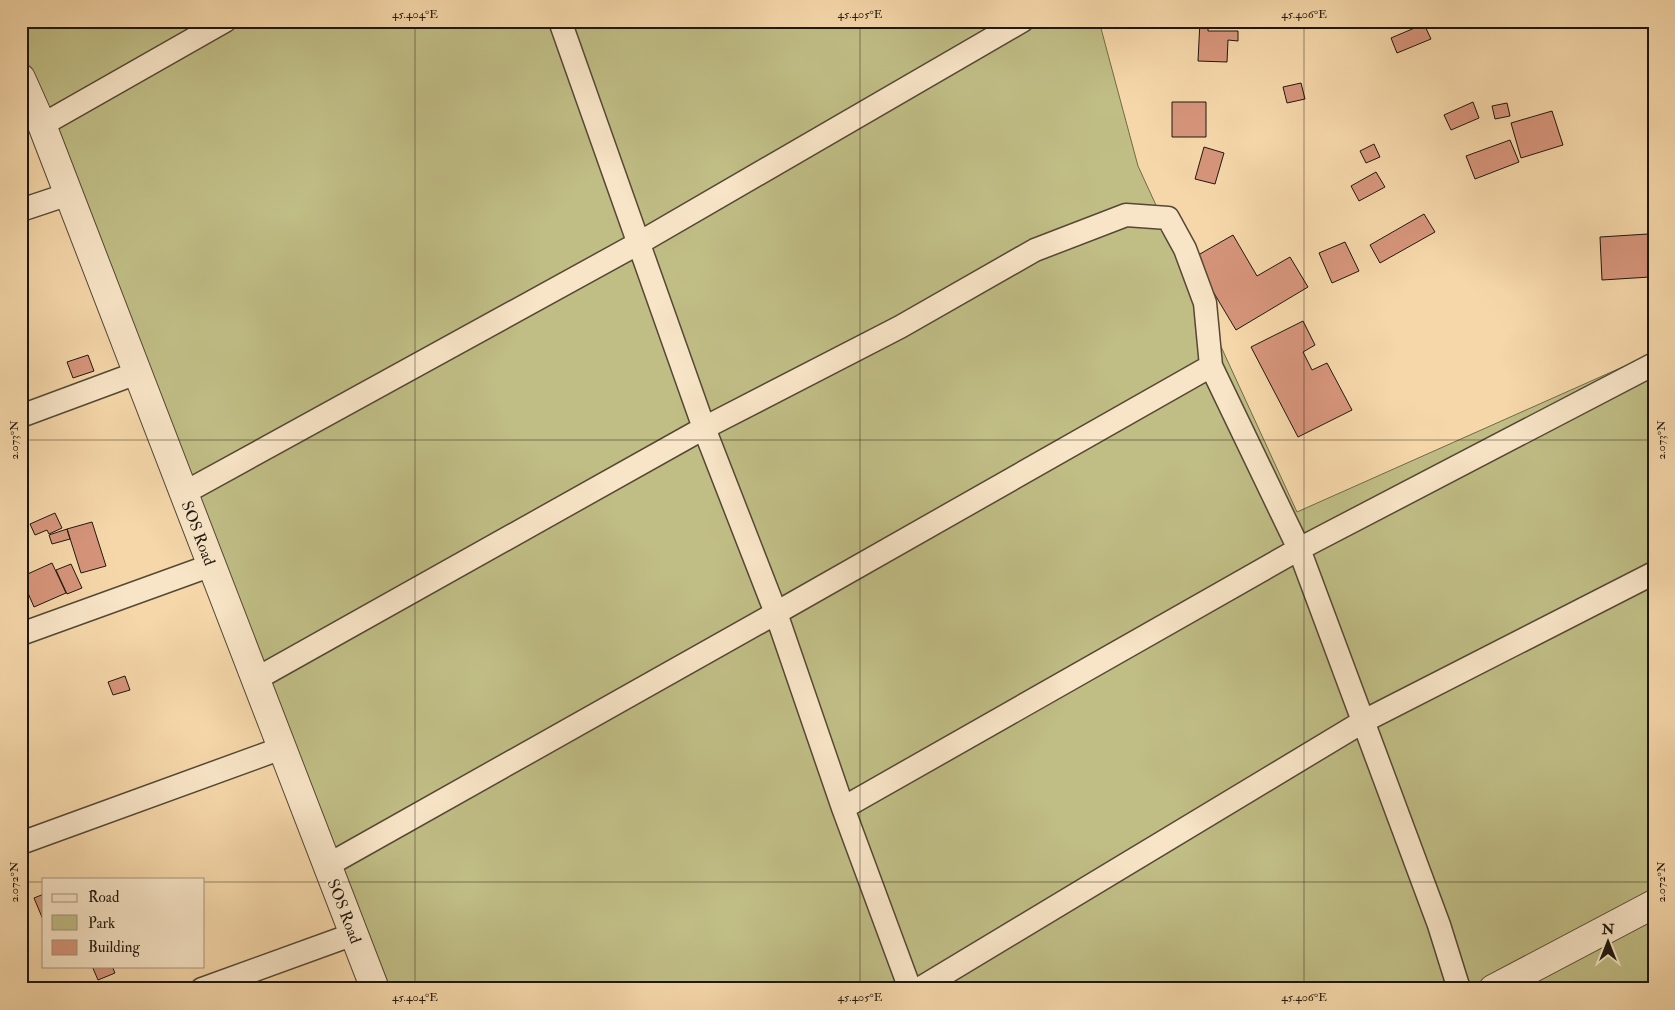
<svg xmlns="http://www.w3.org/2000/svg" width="1675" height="1010" viewBox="0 0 1675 1010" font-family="'IM FELL Double Pica',serif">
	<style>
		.green { fill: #c0bd85; stroke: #706a4a }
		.building { fill: #d6957b; stroke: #20180e }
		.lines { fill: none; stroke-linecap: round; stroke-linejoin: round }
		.minor-casing { stroke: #554835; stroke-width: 25 }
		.tertiary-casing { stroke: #554835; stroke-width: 30 }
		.minor { stroke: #f8e5c7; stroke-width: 22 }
		.tertiary { stroke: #f8e5c7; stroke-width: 28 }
		.ticks { fill: none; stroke: #20180e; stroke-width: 1; stroke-opacity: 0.45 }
		.labels { text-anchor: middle; stroke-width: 4; stroke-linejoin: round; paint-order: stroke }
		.street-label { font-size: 16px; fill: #20180e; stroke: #f8e5c7 }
		.neatline { fill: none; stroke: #20180e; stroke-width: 2 }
		.ticks-label { font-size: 12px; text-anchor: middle; fill: #20180e }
	</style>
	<rect width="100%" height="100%" fill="#f5d7a9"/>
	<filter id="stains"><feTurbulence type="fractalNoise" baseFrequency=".004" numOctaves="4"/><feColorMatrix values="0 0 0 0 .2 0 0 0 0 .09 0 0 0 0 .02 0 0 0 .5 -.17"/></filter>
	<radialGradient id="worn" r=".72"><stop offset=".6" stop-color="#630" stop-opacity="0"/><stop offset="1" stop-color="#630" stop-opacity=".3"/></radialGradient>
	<path class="green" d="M39,21H1099L1138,166L1297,512L1654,353V989H362L21,73V30Z"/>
	<path class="building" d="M1200,21H1208V31H1238V41L1228,40L1227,62L1198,61Z
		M1424,24L1431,39L1397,53L1391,38Z
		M1301,83L1305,99L1287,103L1283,87Z
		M1172,102H1206V137H1172Z
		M1473,102L1479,118L1451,130L1444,115Z
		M1507,103L1510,116L1495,119L1492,106Z
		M1552,111L1563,145L1521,158L1511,123Z
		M1510,140L1519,162L1475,179L1466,156Z
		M1374,144L1380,157L1366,163L1360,151Z
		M1204,147L1224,153L1215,184L1195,179Z
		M1376,172L1385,187L1359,201L1351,186Z
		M1424,214L1435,232L1380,263L1370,245Z
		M1648,234L1650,277L1602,280L1600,237Z
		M1233,235L1257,276L1290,257L1308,287L1236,330L1193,258Z
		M1345,242L1359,271L1332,283L1319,253Z
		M1303,321L1315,345L1303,352L1312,370L1327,363L1352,410L1298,437L1251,347Z
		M88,355L94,371L73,378L67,362Z
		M55,513L62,528L49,534L47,530L35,535L30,524Z
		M92,522L106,566L81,573L67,529Z
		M67,529L70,539L52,544L49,535Z
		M52,563L66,593L34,607L21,577Z
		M71,564L82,588L67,594L56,570Z
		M125,676L130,690L113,695L108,682Z
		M44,894V922L34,898Z
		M92,966H112L115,973L98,980Z"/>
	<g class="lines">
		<g class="minor-casing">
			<path id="minor" d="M560,21L704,428L776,613L843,808L910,989
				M42,125L225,21
				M21,210L69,194
				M21,416L137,373
				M184,493L639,243L1022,21
				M21,634L212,565
				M256,679L704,428L900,327L1035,250L1126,215L1168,218L1185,249L1205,303L1211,366L1299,549L1439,925L1459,989
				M843,808L1299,549L1654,364
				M21,843L282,748
				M328,865L776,613L1211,366
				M202,989L354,934
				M919,989L1364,721L1654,573"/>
		</g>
		<g class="tertiary-casing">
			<path id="tertiary" d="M21,78L42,125L375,989
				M1493,989L1654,904"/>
		</g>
		<use href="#minor" class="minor"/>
		<use href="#tertiary" class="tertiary"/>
	</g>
	<path class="ticks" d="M415,21V989M860,21V989M1304,21V989M21,440H1654M21,882H44M204,882H1654"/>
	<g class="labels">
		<g class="street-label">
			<text transform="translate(199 533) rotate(69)" y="6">SOS Road</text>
			<text transform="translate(345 911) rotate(69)" y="6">SOS Road</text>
		</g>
	</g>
	<rect width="1675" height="1010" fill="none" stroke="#f5d7a9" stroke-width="55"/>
	<rect x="42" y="878" width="162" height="90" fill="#f8e5c7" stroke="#a2937d"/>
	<rect x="52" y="894" width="25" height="8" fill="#f8e5c7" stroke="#a2937d"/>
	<text x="88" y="902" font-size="15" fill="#20180e">Road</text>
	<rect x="52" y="915" width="25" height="15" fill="#c0bd85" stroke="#a2937d"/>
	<text x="88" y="928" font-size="15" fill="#20180e">Park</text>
	<rect x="52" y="940" width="25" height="15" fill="#d6957b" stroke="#a2937d"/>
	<text x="88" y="952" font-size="15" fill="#20180e">Building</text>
	<g transform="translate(1608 942)" stroke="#f8e5c7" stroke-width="4" paint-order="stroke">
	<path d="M0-4L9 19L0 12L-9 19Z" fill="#20180e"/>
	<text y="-8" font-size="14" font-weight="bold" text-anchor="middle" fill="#20180e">N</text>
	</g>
	<rect x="28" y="28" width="1620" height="954" class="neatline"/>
	<g class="ticks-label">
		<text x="415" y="18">45.404°E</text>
		<text x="860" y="18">45.405°E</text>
		<text x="1304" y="18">45.406°E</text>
		<text transform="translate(14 440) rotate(-90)" y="4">2.073°N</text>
		<text transform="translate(1661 440) rotate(-90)" y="4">2.073°N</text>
		<text transform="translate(14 882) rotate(-90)" y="4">2.072°N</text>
		<text transform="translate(1661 882) rotate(-90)" y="4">2.072°N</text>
		<text x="415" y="1001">45.404°E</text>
		<text x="860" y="1001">45.405°E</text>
		<text x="1304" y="1001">45.406°E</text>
	</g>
	<rect width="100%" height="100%" filter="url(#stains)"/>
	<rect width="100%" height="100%" fill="url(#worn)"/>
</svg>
